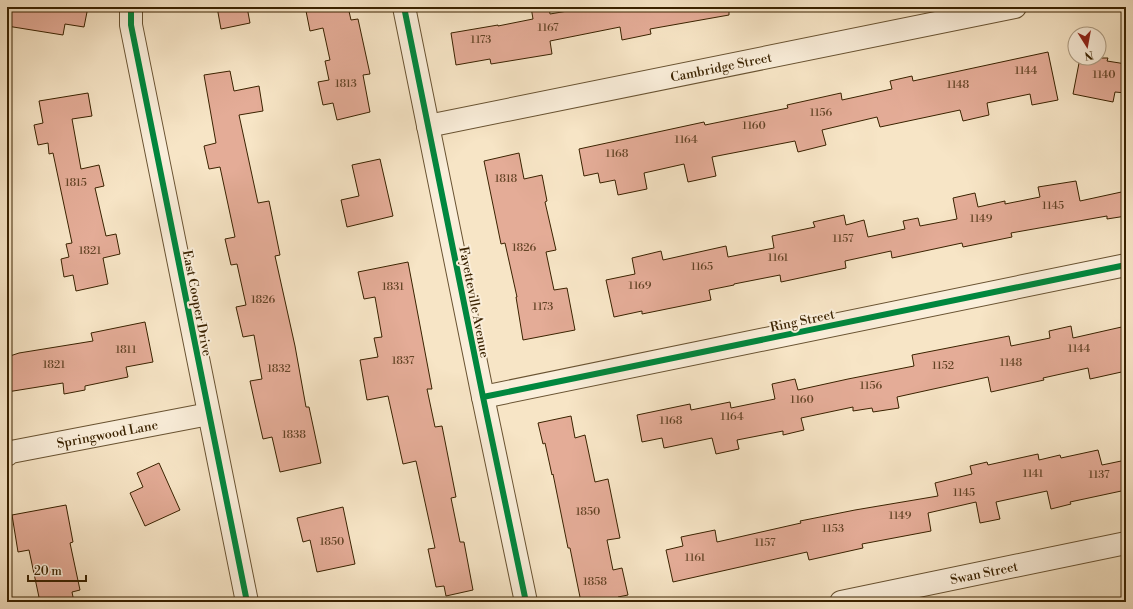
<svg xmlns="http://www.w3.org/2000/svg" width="1133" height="609" viewBox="0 0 1133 609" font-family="'Libre Bodoni',serif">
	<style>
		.building { fill: #e4ac97; stroke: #3a2200 }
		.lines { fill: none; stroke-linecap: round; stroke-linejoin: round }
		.minor-casing { stroke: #695332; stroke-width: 24 }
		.minor { stroke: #faeeda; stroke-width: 22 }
		.cycleway-casing { stroke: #faeeda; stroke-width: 8 }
		.cycleway { stroke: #00873e; stroke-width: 6 }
		.labels { text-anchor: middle; stroke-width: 4; stroke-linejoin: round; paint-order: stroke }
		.number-label { font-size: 11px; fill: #644426 }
		.street-label { font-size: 13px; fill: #3a2200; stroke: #faeeda }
	</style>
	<rect width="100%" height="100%" fill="#f7e5c6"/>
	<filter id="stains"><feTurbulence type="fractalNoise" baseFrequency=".005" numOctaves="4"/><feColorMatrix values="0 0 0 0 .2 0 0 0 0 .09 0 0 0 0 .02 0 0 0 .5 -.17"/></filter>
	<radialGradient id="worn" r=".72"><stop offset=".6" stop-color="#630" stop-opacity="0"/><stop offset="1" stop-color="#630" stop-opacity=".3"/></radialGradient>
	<path class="building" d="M7,7H88L84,27L65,24L63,35L7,26Z
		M217,7H247L250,23L221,29Z
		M327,7H348L351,20L358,19L370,74L363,75L370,112L337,120L333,103L323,105L318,82L329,80L325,61L330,60L323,28L310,31L306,11Z
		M531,7H549L550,14L591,7H729V15L650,29L651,34L622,40L620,27L550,41L552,54L491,64L490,59L456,65L451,33L498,25V26L533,19Z
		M1048,52L1058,100L1032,105L1030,94L987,103L989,115L963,121L960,110L880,127L877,117L822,130L826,145L798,152L795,141L712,157L716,176L688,182L684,164L644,173L647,189L618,195L615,180L600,183L598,173L584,176L579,149L704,122L705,125L788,108L787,105L841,93L842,100L892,89L890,81L912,76L913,81Z
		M1080,58H1108L1107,61L1126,64V93L1115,92L1113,102L1073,94Z
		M230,71L234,91L259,86L263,111L239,115L258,203L269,201L280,255L275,256L295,346L306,407H309L321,463L280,472L272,437L263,439L255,404L250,381L262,379L254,335L243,337L236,307L246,305L237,264L231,265L225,239L235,237L220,167L209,169L204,146L216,143L204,75Z
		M88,93L92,116L72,119L81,169L99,165L104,186L95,188L106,236L116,234L120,254L103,258L108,284L76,291L73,275L64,277L61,259L69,257L66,244L72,243L53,153L49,154L48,143L38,145L34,125L43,123L39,101Z
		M519,153L524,179L542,175L547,201L545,202L556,250L546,252L554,290L567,288L575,330L523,340L516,297H517L505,243L501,244L484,161Z
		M380,159L393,216L347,227L341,200L359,196L352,165Z
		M1076,181L1080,201L1126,191V216L1107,219V216L1011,233L1012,237L963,247L962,243L892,258L891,251L845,261L846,268L781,282L780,275L734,284V285L709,290L711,300L642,314V311L614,317L606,280L635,274L632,258L661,251L663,260L726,246L728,257L774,248L772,236L815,227L813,222L844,215L846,225L864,220L868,237L905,229L903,221L918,218L920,226L957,219L953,198L975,193L978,207L1005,201V204L1040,197L1038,187Z
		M408,262L432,389H427L435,427L442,426L456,497L451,498L460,542H464L473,590L446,596L444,586L436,587L428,549L435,548L416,461L403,464L388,396L367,400L360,360L378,357L374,338L382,337L375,297L364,299L358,272Z
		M145,322L153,362L126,367L128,377L85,386V390L64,394L63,383L7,392V357L19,353L93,341L91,333Z
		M1071,326L1073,338L1126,326V371L1090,379L1088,368L1043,378L1044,380L991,392L988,377L897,397L899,408L873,412L872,408L853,411V407L801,418L804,430L783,435V431L737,440L739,449L716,454L712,438L664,448L662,438L642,442L637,415L690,404L691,410L730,402L731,408L775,399L772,384L795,379L798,390L848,379L914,366L912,355L1009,336L1011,346L1050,338L1049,331Z
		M571,416L575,438L585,435L595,482L608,479L620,538L607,540L613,570L622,568L628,595L618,597L619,602H581L570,548H568L553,474L552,475L545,443L543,444L538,423Z
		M1098,450L1102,465L1126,460V490L1070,502L1071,504L1051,509L1047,491L996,502L1000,519L980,523L976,502L928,513L931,531L862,544L863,548L809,560L807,552L673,582L666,550L683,546L681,537L715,530L717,542L801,523L800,521L855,510L938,496L935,483L972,474L970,466L987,462L988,465L1038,454L1039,460L1060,455L1061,458Z
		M159,463L180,510L145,526L130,493L143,487L137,473Z
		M66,505L73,542L70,543L80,590L72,592L74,602H40L29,550L18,552L12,515Z
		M343,507L355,564L317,572L310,540L303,542L297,518Z"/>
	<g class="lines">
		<g class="minor-casing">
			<g id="minor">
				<path d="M131,7V25L247,602"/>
				<path d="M404,7L483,397L526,602"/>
				<path id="s1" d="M428,126L1015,7"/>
				<path d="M483,397L1126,265"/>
				<path id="s2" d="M7,455L11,452L209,414"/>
				<path id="s3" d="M841,602L1126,543"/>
			</g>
		</g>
		<use href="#minor" class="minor"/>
		<g class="cycleway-casing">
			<path id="cycleway" d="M131,7V25L247,602
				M404,7L483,397L526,602
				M483,397L1126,265"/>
		</g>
		<use href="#cycleway" class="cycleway"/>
	</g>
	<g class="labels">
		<g class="number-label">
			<text x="548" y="31">1167</text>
			<text x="481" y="43">1173</text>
			<text x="1026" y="74">1144</text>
			<text x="1104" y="78">1140</text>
			<text x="346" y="87">1813</text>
			<text x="958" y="88">1148</text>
			<text x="821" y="116">1156</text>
			<text x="754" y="129">1160</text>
			<text x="686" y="143">1164</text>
			<text x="617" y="157">1168</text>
			<text x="506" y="182">1818</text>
			<text x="76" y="186">1815</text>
			<text x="1053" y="209">1145</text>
			<text x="981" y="222">1149</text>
			<text x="843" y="242">1157</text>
			<text x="524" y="251">1826</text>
			<text x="90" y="254">1821</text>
			<text x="778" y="261">1161</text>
			<text x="702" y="270">1165</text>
			<text x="640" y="289">1169</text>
			<text x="393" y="290">1831</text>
			<text x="263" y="303">1826</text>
			<text x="543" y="310">1173</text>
			<text x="1079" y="352">1144</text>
			<text x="126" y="353">1811</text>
			<text x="403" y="364">1837</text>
			<text x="1011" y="366">1148</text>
			<text x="54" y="368">1821</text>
			<text x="943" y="369">1152</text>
			<text x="279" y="372">1832</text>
			<text x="871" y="389">1156</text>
			<text x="802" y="403">1160</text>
			<text x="732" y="420">1164</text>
			<text x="671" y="424">1168</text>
			<text x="294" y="438">1838</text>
			<text x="1033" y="477">1141</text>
			<text x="1099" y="478">1137</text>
			<text x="964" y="496">1145</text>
			<text x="588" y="515">1850</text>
			<text x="900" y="519">1149</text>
			<text x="833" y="532">1153</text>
			<text x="332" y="545">1850</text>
			<text x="765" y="546">1157</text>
			<text x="695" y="561">1161</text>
			<text x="595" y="585">1858</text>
		</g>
		<g class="street-label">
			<text dy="5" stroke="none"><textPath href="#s1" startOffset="299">Cambridge Street</textPath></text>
			<text transform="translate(475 302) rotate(79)" y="5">Fayetteville Avenue</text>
			<text transform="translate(198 303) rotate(79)" y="5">East Cooper Drive</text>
			<text transform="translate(802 320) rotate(-12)" y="5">Ring Street</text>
			<text dy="5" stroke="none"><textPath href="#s2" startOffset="103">Springwood Lane</textPath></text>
			<text dy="5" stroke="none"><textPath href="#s3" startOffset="146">Swan Street</textPath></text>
		</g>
	</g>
	<rect width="1133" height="609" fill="none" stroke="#f7e5c6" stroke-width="24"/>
	<rect x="8" y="8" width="1117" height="593" fill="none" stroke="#3a2200" stroke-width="2"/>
	<rect x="12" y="12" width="1109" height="585" fill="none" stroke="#3a2200"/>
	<g transform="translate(1087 46) rotate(169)"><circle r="19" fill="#faeeda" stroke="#ad9c83"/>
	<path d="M0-3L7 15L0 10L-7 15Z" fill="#8f2418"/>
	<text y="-6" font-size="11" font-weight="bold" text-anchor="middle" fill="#3a2200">N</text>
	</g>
	<path d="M28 575v6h58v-6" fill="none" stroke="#3a2200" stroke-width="2"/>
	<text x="34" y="575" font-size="12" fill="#3a2200" stroke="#faeeda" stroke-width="3" paint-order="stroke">20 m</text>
	<rect width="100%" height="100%" filter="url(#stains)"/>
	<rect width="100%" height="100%" fill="url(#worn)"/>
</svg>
